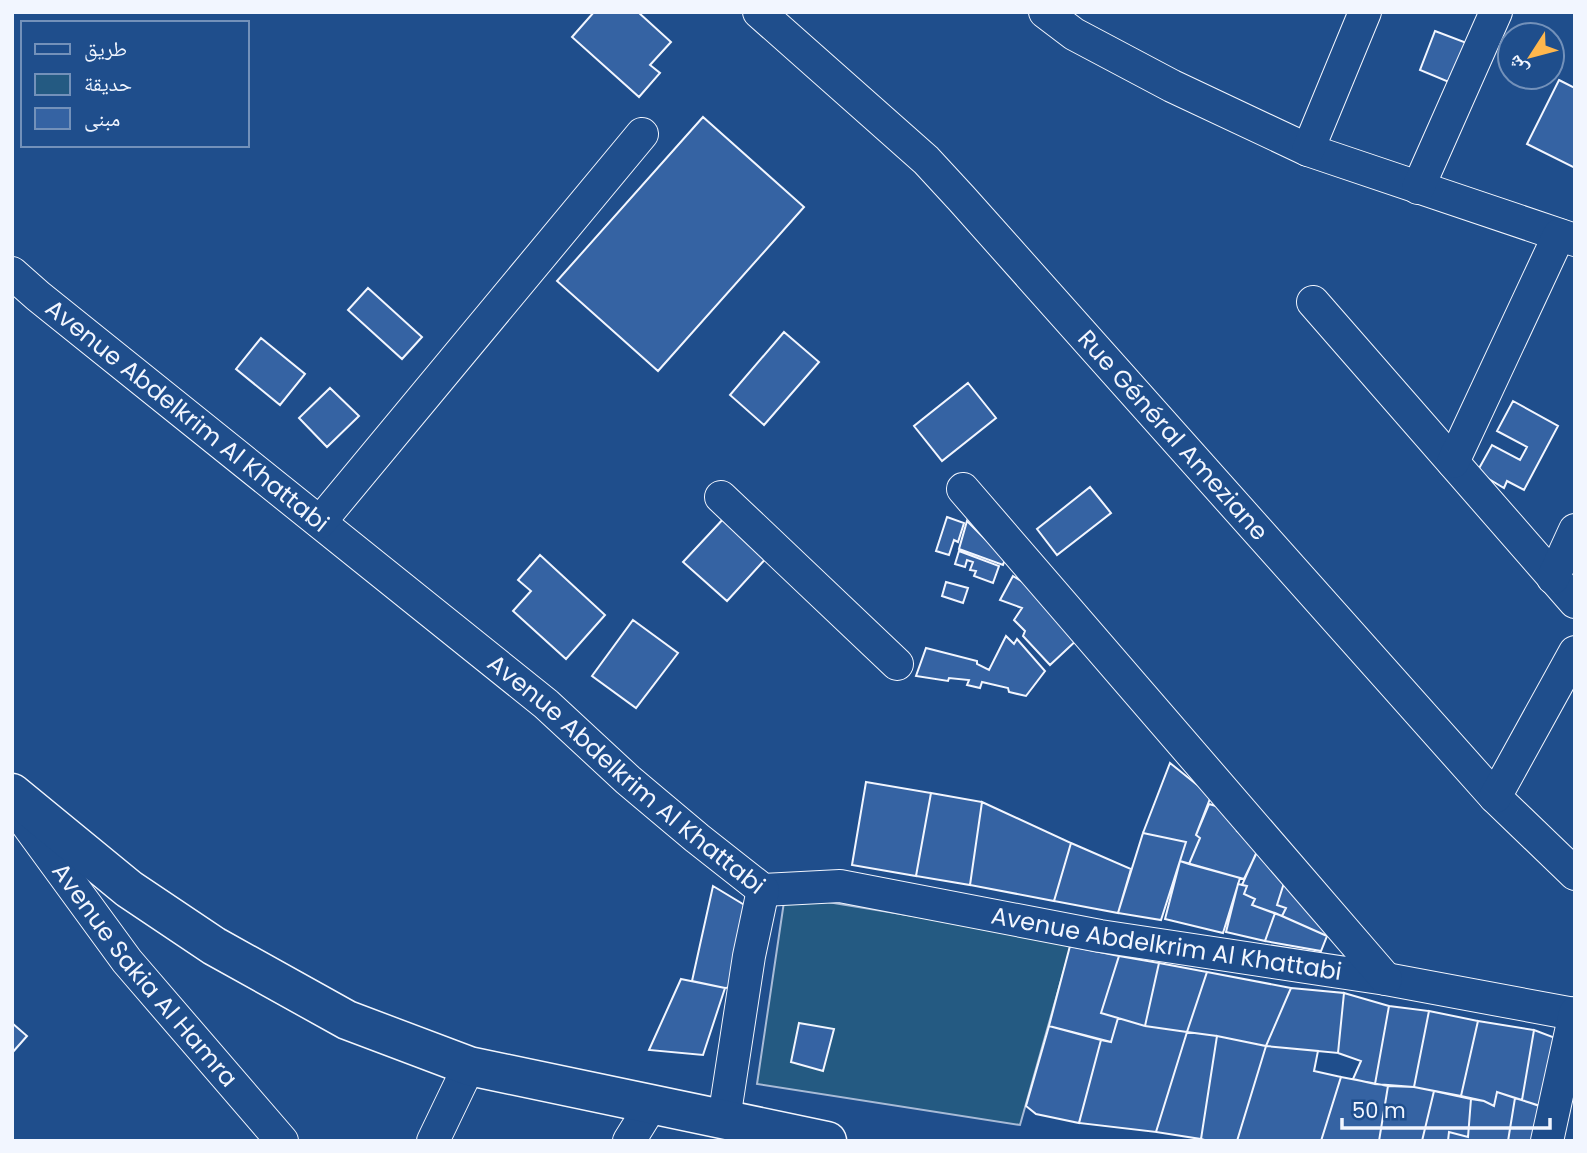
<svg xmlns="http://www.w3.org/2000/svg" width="1587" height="1153" viewBox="0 0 1587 1153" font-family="Poppins,'Noto Naskh Arabic',sans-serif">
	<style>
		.green { fill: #245a82; stroke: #a8bbd7; stroke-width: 2 }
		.building { fill: #3563a3; stroke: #f2f6ff; stroke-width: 2 }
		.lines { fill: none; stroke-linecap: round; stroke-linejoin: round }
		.minor-casing { stroke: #f2f6ff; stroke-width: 34 }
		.major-casing { stroke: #f2f6ff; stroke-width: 41 }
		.minor { stroke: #1f4e8c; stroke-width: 32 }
		.major { stroke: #1f4e8c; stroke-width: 38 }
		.labels { text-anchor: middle; stroke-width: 5; stroke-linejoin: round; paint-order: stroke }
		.street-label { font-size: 24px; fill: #f2f6ff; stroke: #1f4e8c }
	</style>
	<rect width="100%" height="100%" fill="#1f4e8c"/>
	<path class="green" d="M785,895L1072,942L1020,1125L757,1084Z"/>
	<path class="building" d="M594,12H638L671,42L650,65L660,73L639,97L572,37Z
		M1435,31L1472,45L1456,85L1420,70Z
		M1559,80L1575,88V168L1527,144Z
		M703,117L804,207L658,371L557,281Z
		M368,288L422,337L402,359L348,310Z
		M784,332L819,362L764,425L730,395Z
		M261,338L305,374L280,405L236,369Z
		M968,383L996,418L942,461L914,426Z
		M330,388L359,416L327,447L299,418Z
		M1513,401L1558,426L1524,490L1507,481L1504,488L1477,472L1492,445L1520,460L1527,447L1497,431Z
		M1090,487L1111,513L1057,555L1037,529Z
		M726,516L769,555L727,601L683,562Z
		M947,517L964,523L958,542L954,540L949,555L936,551Z
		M967,521L1005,559L1003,565L959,549Z
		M959,551L999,566L993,583L974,576L976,571L970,570L973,562L967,560L965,567L955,564Z
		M540,555L605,615L566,659L513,611L531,591L518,580Z
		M1013,576L1036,590L1080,637L1050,665L1023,636L1025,631L1014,620L1022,608L1000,600Z
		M946,582L968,588L963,603L942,596Z
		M633,620L678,653L636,708L592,676Z
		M1006,636L1014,644L1017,639L1045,671L1026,696L1009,692L1008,688L982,682L980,688L967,685L969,680L949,678L948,681L916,676L926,648L977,661V664L989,670Z
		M1170,763L1211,796L1196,835L1200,838L1189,864L1180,861L1186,842L1143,833Z
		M866,782L931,793L916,876L852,865Z
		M931,793L982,802L970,885L916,876Z
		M982,802L1071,843L1054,901L970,885Z
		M1209,804L1226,809L1240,824L1237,831L1260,846L1244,879L1189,864L1200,838L1196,835Z
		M1143,833L1186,842L1161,920L1118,913Z
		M1071,843L1131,869L1118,913L1054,901Z
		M1258,849L1284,883L1277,905L1286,908L1282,916L1252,905L1255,899L1244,894L1247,886L1242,885Z
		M1180,861L1240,878L1223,933L1165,919Z
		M1284,883L1332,921L1327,936L1282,916L1286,908L1277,905Z
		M1238,884L1247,886L1244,894L1255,899L1252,905L1275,913L1265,941L1226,932Z
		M713,886L751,909L735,987L725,988L692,981Z
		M1275,913L1327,936L1321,951L1265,941Z
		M1070,946L1119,956L1101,1013L1118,1018L1111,1042L1049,1026Z
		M1119,956L1159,963L1145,1026L1101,1013Z
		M1159,963L1207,972L1187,1032L1145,1026Z
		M1207,972L1291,988L1266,1046L1217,1036L1187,1032Z
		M681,979L725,988L703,1055L649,1050Z
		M1291,988L1344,993L1338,1053L1266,1046Z
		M1344,993L1389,1006L1375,1084L1353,1079L1361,1061L1338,1053Z
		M1389,1006L1429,1011L1414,1087L1375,1084Z
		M1429,1011L1478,1021L1461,1096L1414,1087Z
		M1118,1018L1145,1026L1187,1032L1156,1132L1079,1123L1101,1040L1111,1042Z
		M1478,1021L1534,1030L1522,1100L1497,1092L1494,1106L1484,1101L1461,1096Z
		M12,1023L27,1036L12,1053Z
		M799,1023L834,1029L823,1071L791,1062Z
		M1049,1026L1101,1040L1079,1123L1036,1114L1026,1106Z
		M1534,1030L1558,1039L1539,1106L1522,1100Z
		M1187,1032L1217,1036L1201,1139L1156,1132Z
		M1217,1036L1266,1046L1237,1141H1208L1201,1139Z
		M1266,1046L1318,1051L1314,1071L1341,1077L1321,1141H1237Z
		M1341,1077L1388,1086L1379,1141H1321Z
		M1388,1086L1414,1087L1434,1091L1422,1141H1379Z
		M1434,1091L1471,1099L1468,1137L1449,1132L1448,1141H1422Z
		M1497,1092L1515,1098L1508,1141H1448L1449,1132L1468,1137L1471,1099L1484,1101L1494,1106Z
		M1515,1098L1550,1109L1544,1141H1508Z"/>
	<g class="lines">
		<g class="minor-casing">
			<g id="minor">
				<path id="s1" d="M759,12L926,160L962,199L1495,797L1575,874"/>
				<path d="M1045,12L1074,34L1172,86L1308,150L1575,240"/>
				<path d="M1308,150L1365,12"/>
				<path d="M1418,188L1496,12"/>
				<path id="s2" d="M12,273L38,296L546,704L628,780L697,838L763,890L840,886L1100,936L1386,979L1574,1014"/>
				<path d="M1313,302L1575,602"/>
				<path d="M1453,462L1559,235"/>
				<path d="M963,489L1386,979"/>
				<path d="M721,497L897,664"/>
				<path d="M320,522L642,134"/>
				<path d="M1553,578L1575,530"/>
				<path d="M1495,797L1575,652"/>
				<path id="s3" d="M13,805L127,961L282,1141"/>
				<path d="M724,1119L749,956L763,890"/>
				<path d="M433,1141L469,1066"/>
				<path d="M629,1141L652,1104"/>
				<path d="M1547,1141L1575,1013"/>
			</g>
		</g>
		<g class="major-casing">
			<path id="major" d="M12,793L129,889L214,946L347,1020L469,1066L827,1141"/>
		</g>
		<use href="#minor" class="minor"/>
		<use href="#major" class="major"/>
	</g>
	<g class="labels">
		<g class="street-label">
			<text dy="8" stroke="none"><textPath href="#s2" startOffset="226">Avenue Abdelkrim Al Khattabi</textPath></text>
			<text dy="8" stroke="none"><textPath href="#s1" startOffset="593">Rue Général Ameziane</textPath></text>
			<text dy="8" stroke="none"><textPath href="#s2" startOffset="793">Avenue Abdelkrim Al Khattabi</textPath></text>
			<text dy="8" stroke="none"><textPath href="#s2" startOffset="1381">Avenue Abdelkrim Al Khattabi</textPath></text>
			<text dy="8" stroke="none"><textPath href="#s3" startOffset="215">Avenue Sakia Al Hamra</textPath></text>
		</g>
	</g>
	<rect width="1587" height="1153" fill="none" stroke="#f2f6ff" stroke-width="28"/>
	<rect x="21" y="21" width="228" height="126" fill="#1f4e8c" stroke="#7391ba" stroke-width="2"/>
	<rect x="35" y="44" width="35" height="10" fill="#1f4e8c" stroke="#7391ba" stroke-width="2"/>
	<text x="84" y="56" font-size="21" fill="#f2f6ff">طريق</text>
	<rect x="35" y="74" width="35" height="21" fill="#245a82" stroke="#7391ba" stroke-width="2"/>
	<text x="84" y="91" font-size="21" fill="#f2f6ff">حديقة</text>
	<rect x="35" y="108" width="35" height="21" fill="#3563a3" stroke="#7391ba" stroke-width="2"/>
	<text x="84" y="126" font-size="21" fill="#f2f6ff">مبنى</text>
	<g transform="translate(1531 56) rotate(234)"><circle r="33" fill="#1f4e8c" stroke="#7391ba" stroke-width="2"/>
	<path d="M0-5L12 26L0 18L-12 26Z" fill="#ffb74d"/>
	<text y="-10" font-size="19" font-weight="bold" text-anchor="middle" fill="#f2f6ff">ش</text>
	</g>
	<path d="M1342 1118v10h208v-10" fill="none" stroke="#f2f6ff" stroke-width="3.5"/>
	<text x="1352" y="1118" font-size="21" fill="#f2f6ff" stroke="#1f4e8c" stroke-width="5" paint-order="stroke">50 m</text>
</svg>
